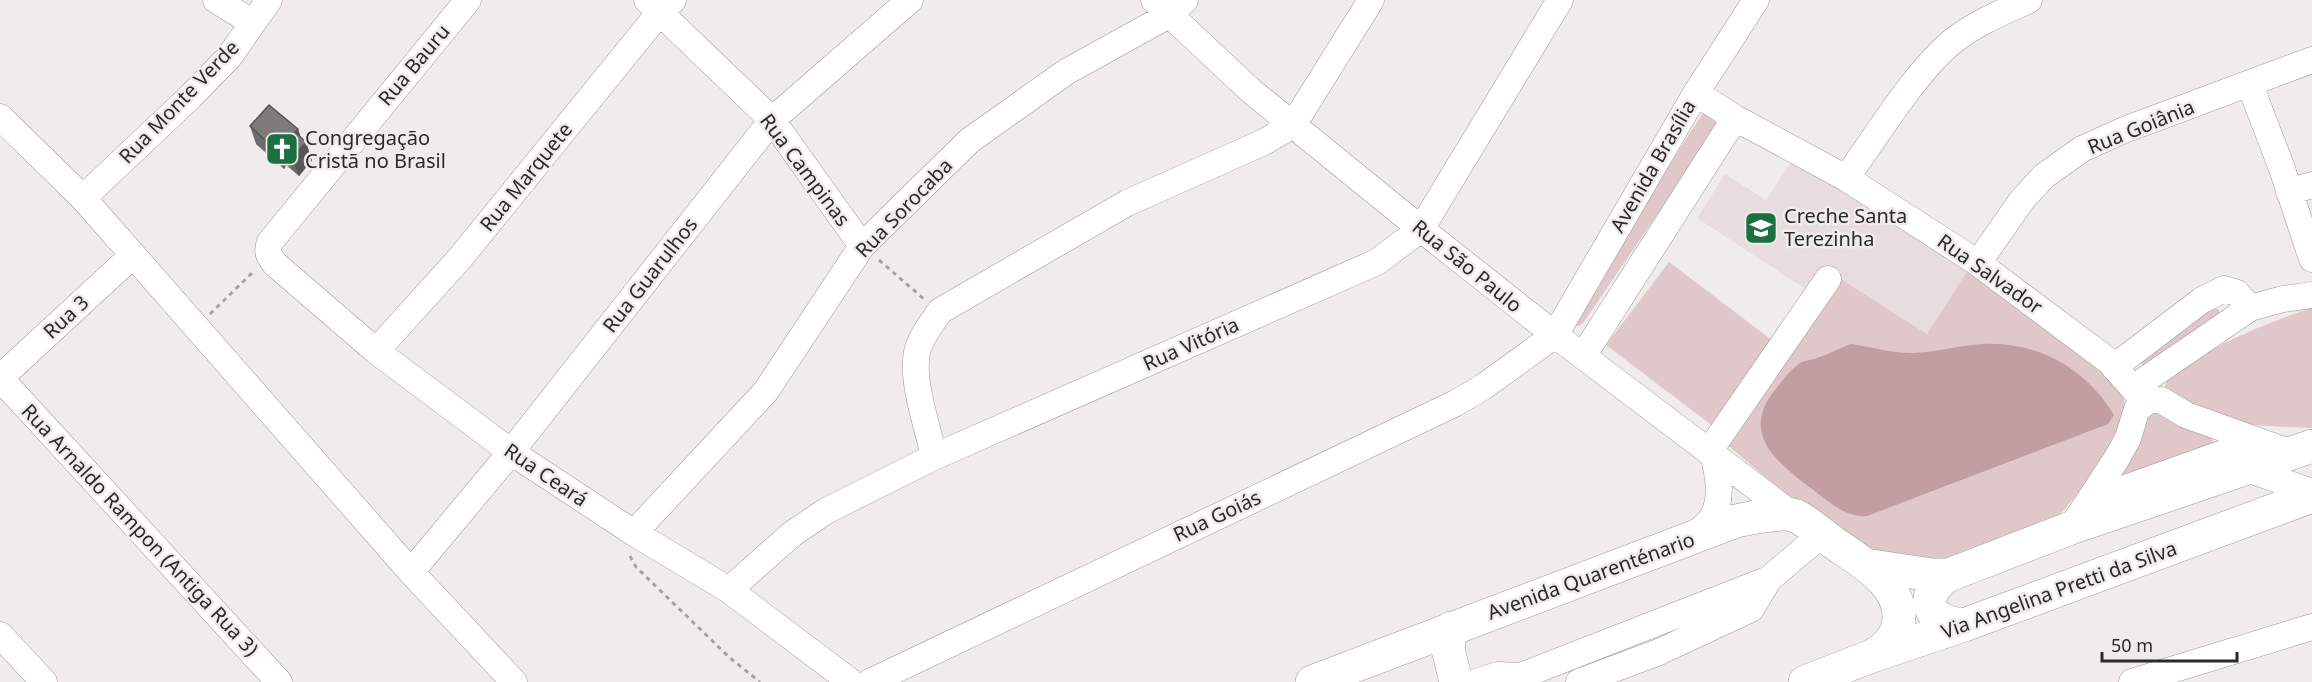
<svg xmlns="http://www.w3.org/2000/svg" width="2312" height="682" viewBox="0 0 2312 682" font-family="'Noto Sans',sans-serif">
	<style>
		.built { fill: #e8dcdd }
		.green { fill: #dfc7ca }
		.water { fill: #c19ea2 }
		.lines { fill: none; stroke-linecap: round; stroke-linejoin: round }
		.minor-casing { stroke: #9b9898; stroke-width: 27 }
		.major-casing { stroke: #9b9898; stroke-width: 34 }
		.path { stroke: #a6a3a3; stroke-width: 3; stroke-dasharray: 4.5 4.5; stroke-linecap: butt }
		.minor { stroke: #fff; stroke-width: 26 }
		.major { stroke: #fff; stroke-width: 33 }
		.wall { fill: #6c6a6a }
		.shaded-wall { fill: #585656 }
		.building { fill: #7e7b7b; stroke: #585656; stroke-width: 1.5 }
		.labels { text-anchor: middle; stroke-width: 5; stroke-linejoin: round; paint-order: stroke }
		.street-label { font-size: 20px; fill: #2b2a2a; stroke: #f0ecec }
		.poi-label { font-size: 20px; fill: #2b2a2a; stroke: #f0ecec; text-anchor: start }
	</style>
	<rect width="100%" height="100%" fill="#f0ecec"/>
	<path class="built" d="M1794,158L1968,270L1927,334L1839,278L1841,276L1828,268L1811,293L1697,218L1725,174L1766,200Z"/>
	<path class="green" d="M1708,111L1718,115L1717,127L1583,323L1579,326H1574L1569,318L1703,113Z
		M1669,262L1777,344L1714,427L1606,345Z
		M1968,270L2107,373L2124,400L2126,419L2122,430L2083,487L2058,517L1949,562L1882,556L1813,517L1725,443L1839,278L1927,334Z
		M2210,306L2218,309L2220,313L2145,367L2139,361Z
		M2312,308V428L2248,425L2212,418L2164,390L2168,377C2211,346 2262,324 2312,308Z
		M2161,412L2211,438L2213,441L2211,444L2114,479L2148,413Z"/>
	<path class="water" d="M1851,344C1872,347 1894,354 1915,353C1938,352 1960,345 1983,344C2038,341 2086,369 2114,415L2108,424L1867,516C1846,518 1828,501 1812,489C1778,463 1739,434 1775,390C1782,381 1790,370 1800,363C1805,360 1812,360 1817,358C1829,354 1840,348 1851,344Z"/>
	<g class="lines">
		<g class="minor-casing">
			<path id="minor" d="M216,0L253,23
				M468,0L270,242C266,252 269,256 275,264L376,351L511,452L634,533L729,590L851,682
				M647,0L772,120L862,246
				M1154,0L1250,90L1421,229L1555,335L1794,516
				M2250,85L2281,166L2312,259
				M1696,93L1735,118L1846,178L1978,263L2109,361L2144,401
				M0,117L83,198L411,572L514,682
				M1846,178C1877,136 1914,73 1953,41C1976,23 2003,12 2029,0
				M2289,192L2312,185
				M83,198L191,96L229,57L269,0
				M1978,263L2022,200L2044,176L2082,149L2124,130L2312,60
				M376,351L461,257L660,12L673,0
				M1583,356L1735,118
				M2114,367L2202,300L2224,289L2237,293L2250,308L2283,299L2312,295
				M0,378L279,682
				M0,378L132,256
				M2133,388L2250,308
				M1710,450L1828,279
				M934,457C928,427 911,382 917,352C920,338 932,323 940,311L1127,203L1264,142L1293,125L1371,0
				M2247,469L2312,492
				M2089,501L2257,441
				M2071,528L2117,458L2128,438L2137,409L2149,400H2161L2186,415L2292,453
				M634,533L766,391L862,246L969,141L1066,72L1169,15L1185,0
				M1693,536C1698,531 1706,526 1711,519C1724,499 1718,475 1713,453
				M411,572L511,452L772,120L910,0
				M729,590L792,534L826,511L934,457L1377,262L1421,229L1560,0
				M0,635L44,682
				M870,682L1456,403L1483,387L1555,335L1696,93L1756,0
				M1476,682L1498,675L1521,676L1769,579
				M1579,682L1659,652L1751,609L1769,579L1822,534
				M2132,682L2312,627"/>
		</g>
		<g class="major-casing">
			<path id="major" d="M1865,565L1932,575H1949L2071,528L2312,446
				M1949,575C1917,597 1927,622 1964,625
				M1451,628L1448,649L1456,682
				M1312,682L1736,521C1751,518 1783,511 1796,516C1809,522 1822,535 1834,543C1860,561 1907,587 1898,625C1895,640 1885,649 1872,656
				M1805,682L1872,656L1964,625L2312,496"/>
		</g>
		<path class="path" d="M879,260L924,299
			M210,314L255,270
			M630,556L636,567L730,658L760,682"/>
		<use href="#minor" class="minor"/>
		<use href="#major" class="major"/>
	</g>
	<path class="wall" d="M250,126L298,129L301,138L312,160L299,176L286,165L284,169L256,144Z"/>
	<path class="shaded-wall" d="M298,129L303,145L306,142L312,160L299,176L292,158L295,132Z
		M280,147L286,165L284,169L277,151Z"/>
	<path class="building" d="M269,105L298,129L295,132L306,142L292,158L280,147L277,151L250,126Z"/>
	<defs>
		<g id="church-square" transform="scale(1.725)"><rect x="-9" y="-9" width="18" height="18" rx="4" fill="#1b6f40" stroke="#f0ecec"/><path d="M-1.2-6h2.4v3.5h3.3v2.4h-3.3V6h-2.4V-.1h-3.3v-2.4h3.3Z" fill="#fff"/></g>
		<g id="school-square" transform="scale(1.725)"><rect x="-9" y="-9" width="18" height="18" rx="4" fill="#1b6f40" stroke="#f0ecec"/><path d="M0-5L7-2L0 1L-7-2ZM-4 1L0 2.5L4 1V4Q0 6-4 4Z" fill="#fff"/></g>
	</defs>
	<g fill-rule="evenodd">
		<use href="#church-square" x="282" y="149"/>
		<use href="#school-square" x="1761" y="228"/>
	</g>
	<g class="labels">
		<g class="street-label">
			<text transform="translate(414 65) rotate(-50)" y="7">Rua Bauru</text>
			<text transform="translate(179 102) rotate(-46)" y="7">Rua Monte Verde</text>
			<text transform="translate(2141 127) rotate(-22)" y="7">Rua Goiânia</text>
			<text transform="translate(1653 166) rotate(-60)" y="7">Avenida Brasília</text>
			<text transform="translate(805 170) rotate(53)" y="7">Rua Campinas</text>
			<text transform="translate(526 177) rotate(-51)" y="7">Rua Marquete</text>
			<text transform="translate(904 208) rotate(-46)" y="7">Rua Sorocaba</text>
			<text transform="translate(1467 266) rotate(39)" y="7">Rua São Paulo</text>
			<text transform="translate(1990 274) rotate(35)" y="7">Rua Salvador</text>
			<text transform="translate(650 275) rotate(-52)" y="7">Rua Guarulhos</text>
			<text transform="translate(66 317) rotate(-43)" y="7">Rua 3</text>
			<text transform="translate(1191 344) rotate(-24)" y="7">Rua Vitória</text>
			<text transform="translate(546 475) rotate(34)" y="7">Rua Ceará</text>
			<text transform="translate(1217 516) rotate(-25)" y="7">Rua Goiás</text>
			<text transform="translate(140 530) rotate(47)" y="7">Rua Arnaldo Rampon (Antiga Rua 3)</text>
			<text transform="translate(1591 576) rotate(-20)" y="7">Avenida Quarenténario</text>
			<text transform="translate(2059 590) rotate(-20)" y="7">Via Angelina Pretti da Silva</text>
		</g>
		<g class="poi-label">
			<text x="305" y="145">Congregação<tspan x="305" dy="23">Cristã no Brasil</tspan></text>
			<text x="1784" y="223">Creche Santa<tspan x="1784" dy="23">Terezinha</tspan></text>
		</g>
	</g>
	<path d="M2102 652v9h135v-9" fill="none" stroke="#2b2a2a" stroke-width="3"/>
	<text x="2111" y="652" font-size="18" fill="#2b2a2a" stroke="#f0ecec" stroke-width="4.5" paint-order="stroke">50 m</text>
</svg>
